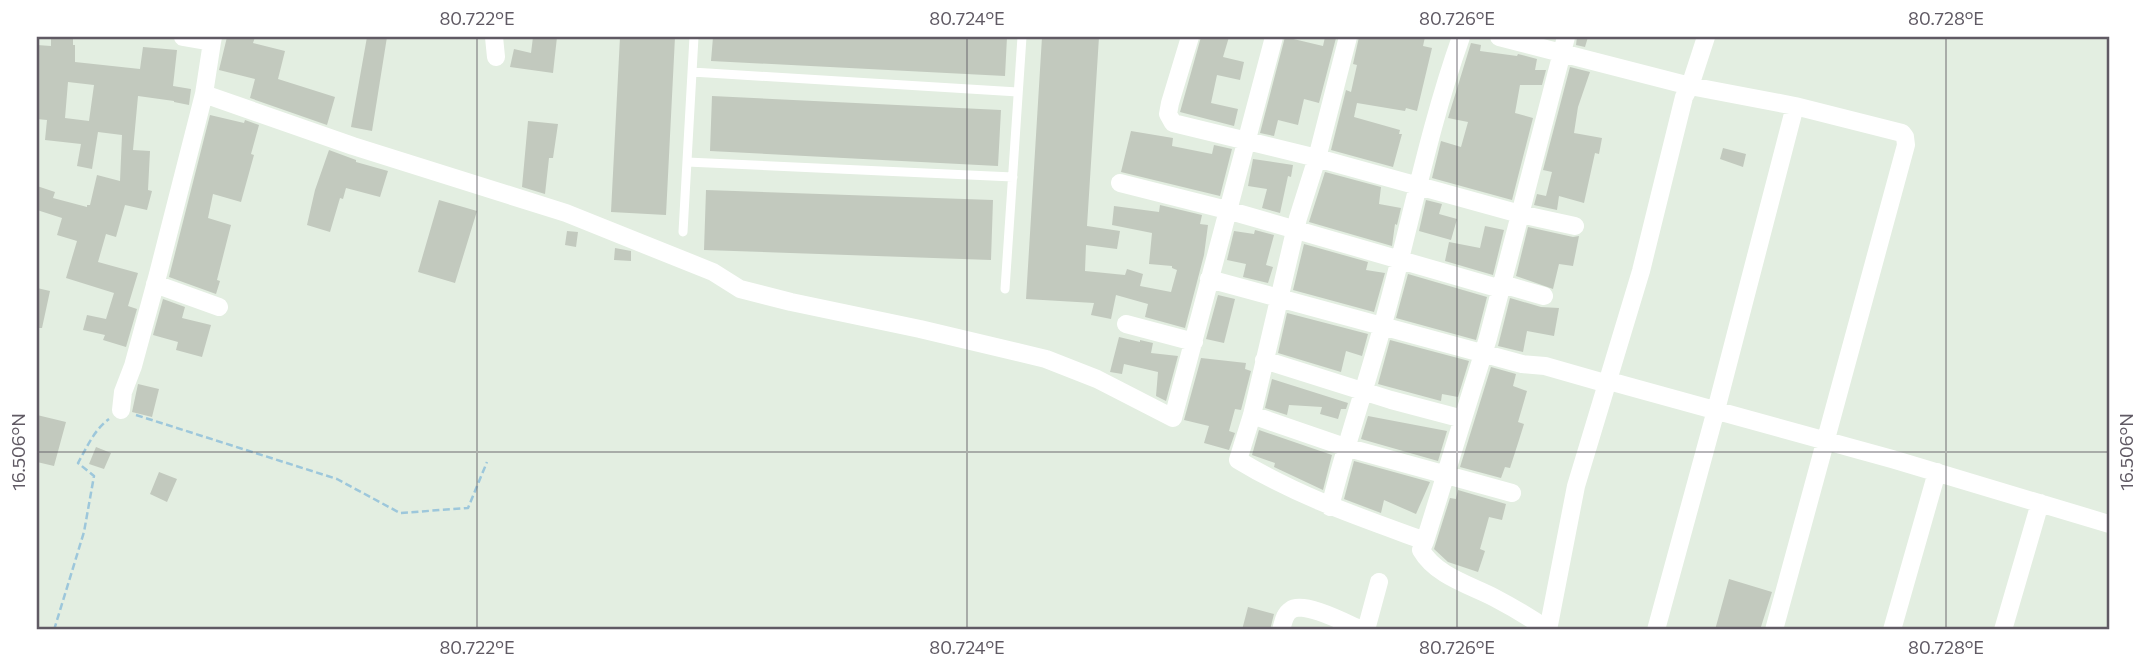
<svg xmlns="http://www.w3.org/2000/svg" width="2146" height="667" viewBox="0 0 2146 667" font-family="Commissioner,sans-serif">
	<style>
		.building { fill: #c2c9be; fill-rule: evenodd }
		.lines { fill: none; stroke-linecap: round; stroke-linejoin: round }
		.path { stroke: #9dc7db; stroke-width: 2.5; stroke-dasharray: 7 3.5; stroke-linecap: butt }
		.service { stroke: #fff; stroke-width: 9 }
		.minor { stroke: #fff; stroke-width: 18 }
		.ticks { fill: none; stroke: #605a64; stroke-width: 2; stroke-opacity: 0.45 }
		.neatline { fill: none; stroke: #605a64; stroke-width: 2.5 }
		.ticks-label { font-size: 18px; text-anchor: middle; fill: #605a64 }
	</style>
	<rect width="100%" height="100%" fill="#e3eee1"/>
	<path class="building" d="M51,37H73V45H75V62L140,69L143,47L177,50L173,86L191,89L189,105L174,102V101L138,96L133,150L150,151L148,190L152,191L147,210L125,205L116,237L106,234L98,262L138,273L128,306L137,309L126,347L103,340L105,335L83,330L87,315L106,319L114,293L66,278L77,241L57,235L62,218L37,210V186L55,192L53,198L87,207V205H90L97,175L120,181L122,135L98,132L92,169L77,166L81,144L45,140L47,120L37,119L39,70H37V45L51,46ZM68,82L94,85L89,121L65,118Z
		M227,37H255L253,43L285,51L278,79L335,97L327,125L250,98L255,79L219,70Z
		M367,37H387L372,131L351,127Z
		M533,37H557L553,73L510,67L514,49L531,53Z
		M620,37H675L666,215L611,212Z
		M713,37H1007L1005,76L711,61Z
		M1042,37H1099L1087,226L1120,231L1117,249L1086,245L1085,271L1125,275L1127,269L1143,274L1140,286L1171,292L1177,270L1172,268V266L1149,264L1152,233L1112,225L1114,206L1159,212L1160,205L1202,215L1200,224L1208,225L1204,255L1185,328L1145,317L1148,304L1116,295L1111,319L1091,315L1094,303L1026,299Z
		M1201,37H1229L1223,57L1244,62L1240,80L1217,75L1211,103L1238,109L1234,126L1180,112Z
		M1285,37L1323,46L1325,37L1336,38L1319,103L1304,99L1298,125L1278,120L1274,136L1260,133Z
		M1359,37H1425L1423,46L1432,48L1417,111L1406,108L1405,111L1357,103L1354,117L1400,130L1399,134H1402L1393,167L1331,150L1346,90L1351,92L1357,65L1353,64Z
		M1577,37H1588L1585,47L1576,45Z
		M1471,43L1481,45L1480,51L1517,56L1518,54L1537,59L1535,70H1546L1542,85H1520L1515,113L1533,118L1512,200L1432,178L1441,141L1461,147L1468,122L1448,118Z
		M1570,67L1590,72L1578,107L1574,133L1602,138L1599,154L1595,153L1584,203L1559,196L1557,210L1534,205L1537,194L1546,196L1552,172L1543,170Z
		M712,96L1001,110L998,166L710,151Z
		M210,115L244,123L245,120L259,125L251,154L254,155L241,202L213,194L208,218L231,225L217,280L220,281L216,294L169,277Z
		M528,121L558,124L553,158H549L545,194L522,187Z
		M1131,131L1173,138L1172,146L1212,154L1214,145L1232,149L1220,196L1121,172Z
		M1723,148L1746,154L1743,167L1720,159Z
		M329,150L356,160V162L388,171L380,197L346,188L343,199L340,198L330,232L307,225L315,190Z
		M1253,159L1293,165L1291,177L1288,176L1280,213L1262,208L1267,189L1248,186Z
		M1325,172L1381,187L1379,204L1401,208L1397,225L1395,224L1392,246L1309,222Z
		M706,190L993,200L991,260L704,250Z
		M439,200L477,211L455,283L418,272Z
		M1426,200L1442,204L1439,214L1457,219L1451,240L1419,231Z
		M1485,226L1504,230L1493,275L1445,261L1449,242L1480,248Z
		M1528,227L1573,237L1579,236L1573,266L1559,264L1553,289L1516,276Z
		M1255,230L1274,235L1266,265L1273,267L1268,283L1243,277L1246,264L1227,260L1234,231L1254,234Z
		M567,231L578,232L576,247L565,245Z
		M1304,244L1368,262L1366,270L1385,273L1374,312L1293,290Z
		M615,248L631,251V261L614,260Z
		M1408,274L1487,297L1476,340L1396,318Z
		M37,288L50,291L42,328H37Z
		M1218,295L1235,299L1224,343L1206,339Z
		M1510,298L1541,307L1559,308L1554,336L1527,331L1523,352L1498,346Z
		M163,299L185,307L182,318L211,325L202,357L176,350L178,342L153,335Z
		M1287,313L1368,334L1362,356L1346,351L1341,372L1278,353Z
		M1119,337L1140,342V340L1153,343L1151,353L1178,356L1166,401L1156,396L1158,372L1124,364L1122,374L1110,372Z
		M1390,340L1469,361L1458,397L1442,394L1441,401L1378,384Z
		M1201,358L1246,363L1245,369L1251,371L1241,410L1235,409L1229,431L1235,433L1229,450L1204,443L1209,426L1184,420Z
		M1491,367L1516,374L1513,386L1527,391L1518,422L1524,424L1519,440L1510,468L1505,467L1501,478L1460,467Z
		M1272,379L1348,403L1346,409H1341L1338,419L1320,414L1322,407L1289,405L1287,415L1265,408Z
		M138,384L159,389L152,417L132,412Z
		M37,415L66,422L54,466L37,462Z
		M1368,416L1447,431L1438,461L1361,439Z
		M1259,430L1332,455L1323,490L1274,467L1275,463L1252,455Z
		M96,447L111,453L104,469L89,464Z
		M1354,461L1430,482L1416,514L1384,500L1381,513L1344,499Z
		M159,472L177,479L167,502L150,494Z
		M1458,490L1506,504L1502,520L1489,517L1480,549L1485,551L1478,572L1448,562L1434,549L1450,498L1456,499Z
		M1729,579L1772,592L1760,630H1715Z
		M1248,607L1274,614L1270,630H1242Z"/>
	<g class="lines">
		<path class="path" d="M136,415L337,479L400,513L468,508L487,462
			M54,630L84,532L94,476L78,463C87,447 94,430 109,419"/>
		<path class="service" d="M692,72L1018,92
			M687,162L1013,177
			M683,232L694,37
			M1005,289L1022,37"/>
		<path class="minor" d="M183,37L212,42L213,37
			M494,37L496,57
			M1190,37L1170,103L1168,114L1173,123L1317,158L1520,214L1575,226
			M1348,37L1317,158L1298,218L1252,415L1238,460C1299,497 1359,517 1425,541L1421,550C1436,576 1470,585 1495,598C1514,608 1531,618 1548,630
			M1499,37L1690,86L1795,106L1902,133L1905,137L1906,145L1774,630
			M204,94L353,146L566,213L713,272L740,289L791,302L920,329L1046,359L1097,379L1173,418L1274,37
			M1120,183L1227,210L1501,289
			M1209,279L1522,364L1545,366L1608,384
			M155,284L219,307
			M1502,284L1544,296
			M1126,324L1194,342
			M1264,360L1391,400L1463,419
			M1609,381L1892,459L2109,524
			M121,410L123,392L133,366L158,274L204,94L212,42
			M1252,415L1345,447L1512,493
			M1330,507C1346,442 1369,378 1386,313C1411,221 1429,127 1461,37
			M1425,541L1488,338L1566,37
			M1281,630C1283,624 1284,614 1291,610C1302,601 1342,621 1355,627L1358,630
			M1366,630L1379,582
			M1548,630L1576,486L1641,271L1684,97L1690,86L1706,37
			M1656,630L1716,410L1795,106
			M1892,630L1937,472
			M2003,630L2040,503"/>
	</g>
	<path class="ticks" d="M477,37V630M967,37V630M1457,37V630M1946,37V630M37,452H2109"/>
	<rect width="2146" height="667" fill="none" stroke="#ffffff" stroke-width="77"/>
	<rect x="38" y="38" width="2070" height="590" class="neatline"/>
	<g class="ticks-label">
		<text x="477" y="25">80.722°E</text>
		<text x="967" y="25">80.724°E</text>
		<text x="1457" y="25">80.726°E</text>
		<text x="1946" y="25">80.728°E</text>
		<text transform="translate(19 452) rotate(-90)" y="6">16.506°N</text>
		<text transform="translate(2127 452) rotate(-90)" y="6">16.506°N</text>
		<text x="477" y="654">80.722°E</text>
		<text x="967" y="654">80.724°E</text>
		<text x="1457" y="654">80.726°E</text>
		<text x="1946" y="654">80.728°E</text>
	</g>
</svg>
